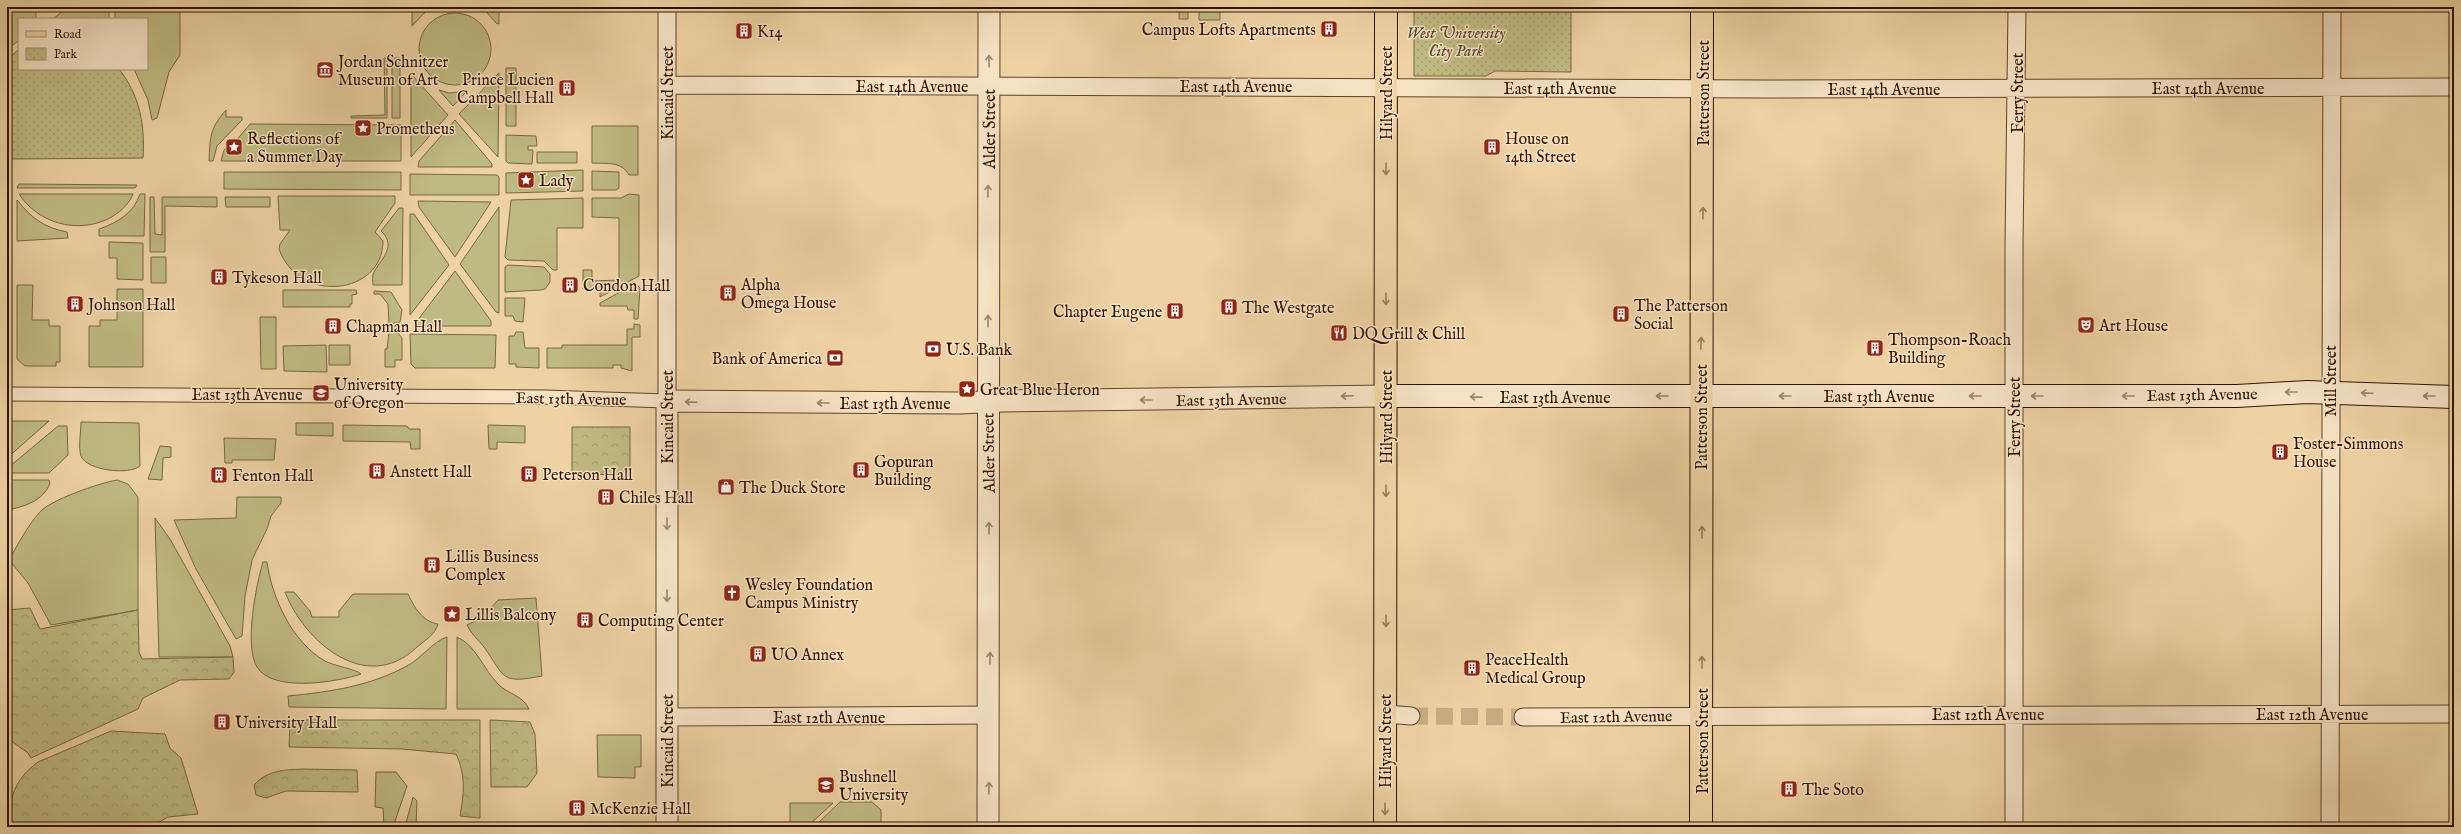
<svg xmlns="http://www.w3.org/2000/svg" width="2461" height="834" viewBox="0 0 2461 834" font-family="'IM FELL English',serif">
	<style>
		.grass { fill: #bfba81; stroke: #786641 }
		.forest { fill: url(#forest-crowns); stroke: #786641 }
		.park { fill: url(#park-dots); stroke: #786641 }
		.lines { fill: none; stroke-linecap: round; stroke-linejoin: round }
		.minor-tunnel { stroke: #c8ac83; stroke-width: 17; stroke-dasharray: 17 8; stroke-linecap: butt }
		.pedestrian-casing { stroke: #60422a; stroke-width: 15 }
		.minor-casing { stroke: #60422a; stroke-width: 19 }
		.tertiary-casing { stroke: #60422a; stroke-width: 23 }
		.secondary-casing { stroke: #311201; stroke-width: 24 }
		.primary-casing { stroke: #311201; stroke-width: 24 }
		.pedestrian { stroke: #f4e2c3; stroke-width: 13 }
		.minor { stroke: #f4e2c3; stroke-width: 17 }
		.tertiary { stroke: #f4e2c3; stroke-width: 21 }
		.secondary { stroke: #f4e2c3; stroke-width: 22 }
		.primary { stroke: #eed2a3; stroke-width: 22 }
		.oneway { stroke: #9c846c }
		.oneway2 { stroke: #997c5a }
		.labels { text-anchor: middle; stroke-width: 3; stroke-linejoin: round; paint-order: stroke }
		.poi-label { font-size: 16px; fill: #311201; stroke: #f4e2c3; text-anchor: start }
		.park-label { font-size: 16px; font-style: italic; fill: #5c4427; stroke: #f4e2c3 }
		.street-label { font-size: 16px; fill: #311201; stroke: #f4e2c3 }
	</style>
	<defs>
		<pattern id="forest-crowns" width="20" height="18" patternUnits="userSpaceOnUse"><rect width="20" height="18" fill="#bfba81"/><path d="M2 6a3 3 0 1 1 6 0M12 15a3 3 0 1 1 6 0" fill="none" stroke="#a59f6e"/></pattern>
		<pattern id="park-dots" width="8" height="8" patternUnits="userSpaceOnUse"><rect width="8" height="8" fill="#bfba81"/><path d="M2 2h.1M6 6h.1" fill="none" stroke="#a59f6e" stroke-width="1.8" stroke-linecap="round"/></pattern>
	</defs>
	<rect width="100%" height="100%" fill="#eed2a3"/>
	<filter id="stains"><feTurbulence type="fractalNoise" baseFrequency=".005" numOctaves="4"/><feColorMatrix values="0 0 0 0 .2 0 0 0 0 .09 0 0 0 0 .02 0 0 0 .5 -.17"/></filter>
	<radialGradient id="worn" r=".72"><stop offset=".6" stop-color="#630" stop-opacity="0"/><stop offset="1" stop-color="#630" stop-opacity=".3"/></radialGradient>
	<path class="grass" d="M7,7H36V19H19V40L7,50Z
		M68,7H109V19H53Z
		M115,7H180V55L169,72L157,118L152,120L148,100L134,69H147V19H115Z
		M412,7H430L412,26Z
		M482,7H499V24L496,23Z
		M1179,7H1220V20H1199V9H1188V19H1179Z
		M419 49a36 36 0 1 1 72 0a36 36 0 1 1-72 0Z
		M384,58H387V118H351V116L385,115Z
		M392,58H400V118H392Z
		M506,68H516V126H506Z
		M499,73L498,157L459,114Z
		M411,74L448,115L411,157Z
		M439,90L449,93L467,91L453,106Z
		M226,110V117H242V120L217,146L213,161H209C210,137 210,128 226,110Z
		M455,120L492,164V167H418L419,161Z
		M250,124L401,125V161H221L224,150L235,142Z
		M592,126H638V175H629C621,161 608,164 592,163Z
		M506,135L536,136L537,146H528V150H533L532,164L508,163L506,161Z
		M537,152H577V163H537Z
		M583,170V191L506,193V173Z
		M592,171L619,172V188L616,190H592Z
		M224,172H401V190L224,189Z
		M410,174L497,175L499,177V195H410Z
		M19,184L137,185L135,188H17Z
		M19,194H133C128,206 119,213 108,219C76,234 38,223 19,194Z
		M140,194H145L144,236H99V229C117,223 134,213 140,194Z
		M629,194L639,195V276L600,297V289H583V270H592V281L619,280V218L592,217V198H621Z
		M278,196H395V203L375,232L383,241C383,295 299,305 279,249L280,244L290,230H280Z
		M150,197H154L155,234L162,235V197H217V207L165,206V252H150Z
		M225,197H270V207H226Z
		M583,198V228H557V270H553L544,261L508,260L505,257L511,200Z
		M17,200C31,218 45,228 67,232L68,238L17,241Z
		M418,201L491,202L455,257L419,207Z
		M499,207V313L496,312L460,264Z
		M399,208H403L402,285H373C373,282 372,278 373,275C375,264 400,248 381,231Z
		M410,214H414L449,265L410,315Z
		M109,242L143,243V280L117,279V258H109Z
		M151,257H166V283H151Z
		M508,265L544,267L550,274V282L545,289L541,290L505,292V267Z
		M455,271L491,321V326H417V321Z
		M17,285H33L32,320H49V326H60V362H56V366H25L17,359Z
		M633,285H637L640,288L638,319H634V310H628L627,306H600V303Z
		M117,289H143V367H89V326H100V320H117Z
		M283,290H356L357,294L352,295V304H350V307H283Z
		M374,291L391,292L402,310L400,322L389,324L388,304L380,294H374Z
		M505,298H525L523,322L515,321L513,316H505Z
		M260,317H276V369H261Z
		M634,324L640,325V337H632V371L621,368V365H613V368H547V348H562V345H627V329H634Z
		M389,332L398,333L402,338V360H395V367H385V349H387Z
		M516,332H523L525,348H539V368L516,367V364H509V336H514Z
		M410,334L496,335L495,368H415L411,364Z
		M326,345L327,372L284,371L283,346Z
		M329,345H350V365H329Z
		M9,421H49L7,458V423Z
		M81,422L139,423L140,466C130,475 87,471 81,456C78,447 81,432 81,422Z
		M296,423H333V436L296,435Z
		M343,425L407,426L409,429H420V449H411L410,442L343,441Z
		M488,425L525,426V443L497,442V449H489Z
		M58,426H67L68,455L49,473H7L9,467Z
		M224,438L276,439L274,460H232V463H225Z
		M160,446L171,447V457L163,458L162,480L148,479Z
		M7,480H49L50,483C44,501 23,507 7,510Z
		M117,480L128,484L138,497V610L51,625L28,583L9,560C18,544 27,527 39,513C49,500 100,483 117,480Z
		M237,497H281V503L271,516L267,529L252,560L245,596L242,636L236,639L196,569L174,520L236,518Z
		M155,518L170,539L230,646L233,657H159Z
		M263,562H267C272,598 292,642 325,661C334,666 356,669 361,674C337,682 273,693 257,667C244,646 256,585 263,562Z
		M285,592H294L310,611L312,617H339V611L353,594H408C414,607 423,622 438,624C435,635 424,641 416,648C365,695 304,641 285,592Z
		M536,598L542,676C500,684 506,678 484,647C478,639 471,634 467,625L483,617L498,600Z
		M447,637L446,709L289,707L288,696C330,692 370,686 407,666C422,658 432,642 447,637Z
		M457,637C477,646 483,669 498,684C507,694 523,695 529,709H457Z
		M597,735H641V767H635V778L598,777Z
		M376,772H396L407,786L393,827H384L383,808L375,807Z
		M413,797L417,801L416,827H405Z
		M840,802H872L881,810V827H814Z
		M790,803H833L807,827H790Z"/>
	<path class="forest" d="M572,427H630V475L572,474Z
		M30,608L40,629L138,610L139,652L142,659L233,657L234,672L229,679L180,680L143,698L138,709L31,758L28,753L7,738L11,722L7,610Z
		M290,720H480V818L460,816C464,794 466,775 456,754L402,749L289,747Z
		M490,720L530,722L535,734L537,773L527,787H491Z
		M111,731L165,734L170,748L181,758L198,814L168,817L150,827H9C9,798 14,780 38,762Z
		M303,769L357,770L358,792L286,791L266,798L256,795L254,785C268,770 283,770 303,769Z"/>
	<path class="park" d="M1414,7H1571V72L1495,71L1486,76H1414Z
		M19,49V69H119C140,96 145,125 143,158L12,159C2,145 7,80 7,60Z"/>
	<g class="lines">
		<path class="minor-tunnel" d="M1411,716L1523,717"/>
		<g class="pedestrian-casing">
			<path id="pedestrian" d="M7,394L544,397L667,401"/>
		</g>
		<g class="minor-casing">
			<path id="minor" d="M667,7V401
				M667,85L1766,89L2454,87
				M1386,714L1411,716
				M668,717L989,715
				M1523,717L2454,714
				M2014,827V245L2017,7
				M2330,827L2332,7"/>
		</g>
		<g class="tertiary-casing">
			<path id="tertiary" d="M667,827V401L960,403L1002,401L1386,396
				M988,827L989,7"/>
		</g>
		<g class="secondary-casing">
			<path id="secondary" d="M1386,396H2237L2307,392L2454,397"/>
		</g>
		<g class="primary-casing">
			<path id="primary" d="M1385,827L1386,7
				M1701,827L1702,7"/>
		</g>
		<use href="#pedestrian" class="pedestrian"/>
		<use href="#minor" class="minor"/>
		<use href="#tertiary" class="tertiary"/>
		<use href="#secondary" class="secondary"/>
		<use href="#primary" class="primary"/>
	</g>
	<defs><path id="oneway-shaft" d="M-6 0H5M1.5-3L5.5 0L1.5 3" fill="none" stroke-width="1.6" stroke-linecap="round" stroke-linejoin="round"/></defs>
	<g class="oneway">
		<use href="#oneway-shaft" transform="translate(989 61) rotate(-91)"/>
		<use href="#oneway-shaft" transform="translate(988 191) rotate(-89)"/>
		<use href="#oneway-shaft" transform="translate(988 321) rotate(-90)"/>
		<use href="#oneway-shaft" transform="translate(2291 392) rotate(180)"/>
		<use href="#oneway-shaft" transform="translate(2367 393) rotate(-178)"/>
		<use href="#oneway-shaft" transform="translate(1347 396) rotate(178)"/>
		<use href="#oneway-shaft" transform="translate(1662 396) rotate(180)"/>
		<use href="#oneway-shaft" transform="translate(1785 396) rotate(180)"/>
		<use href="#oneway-shaft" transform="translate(1975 396) rotate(180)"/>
		<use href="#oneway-shaft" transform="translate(2037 396) rotate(180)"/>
		<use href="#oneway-shaft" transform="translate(2128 396) rotate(180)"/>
		<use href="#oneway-shaft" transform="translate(2429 396) rotate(180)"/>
		<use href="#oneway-shaft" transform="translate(1476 397) rotate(-179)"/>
		<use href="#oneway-shaft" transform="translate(1146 400) rotate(180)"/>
		<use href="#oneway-shaft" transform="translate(691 402) rotate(-178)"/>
		<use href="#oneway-shaft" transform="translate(823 403) rotate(-180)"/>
		<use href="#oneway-shaft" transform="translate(667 524) rotate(90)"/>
		<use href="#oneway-shaft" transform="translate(989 528) rotate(-90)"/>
		<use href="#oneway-shaft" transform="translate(667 596) rotate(90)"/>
		<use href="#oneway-shaft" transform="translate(990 658) rotate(-90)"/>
		<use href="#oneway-shaft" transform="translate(989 788) rotate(-89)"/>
	</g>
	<g class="oneway2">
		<use href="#oneway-shaft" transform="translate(1386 169) rotate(90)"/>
		<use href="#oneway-shaft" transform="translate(1703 213) rotate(-90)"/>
		<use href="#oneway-shaft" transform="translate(1386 299) rotate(90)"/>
		<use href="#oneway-shaft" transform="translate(1701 343) rotate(-89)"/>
		<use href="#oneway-shaft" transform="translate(1386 491) rotate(90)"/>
		<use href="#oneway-shaft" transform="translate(1702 532) rotate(-90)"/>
		<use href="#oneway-shaft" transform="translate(1386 621) rotate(90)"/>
		<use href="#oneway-shaft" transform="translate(1702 662) rotate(-90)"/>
		<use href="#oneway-shaft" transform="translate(1385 809) rotate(90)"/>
	</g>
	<defs>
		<g id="building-square" transform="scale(0.9)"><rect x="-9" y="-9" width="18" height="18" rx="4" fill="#8f2418" stroke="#f4e2c3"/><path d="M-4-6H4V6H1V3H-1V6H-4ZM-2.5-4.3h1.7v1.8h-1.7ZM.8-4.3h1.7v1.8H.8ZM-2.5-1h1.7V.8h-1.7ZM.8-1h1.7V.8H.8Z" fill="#fff"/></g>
		<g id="museum-square" transform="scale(0.9)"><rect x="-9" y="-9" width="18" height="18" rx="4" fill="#8f2418" stroke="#f4e2c3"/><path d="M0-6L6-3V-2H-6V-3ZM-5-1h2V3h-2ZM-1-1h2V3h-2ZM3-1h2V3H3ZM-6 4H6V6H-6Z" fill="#fff"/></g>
		<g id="sight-square" transform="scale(0.9)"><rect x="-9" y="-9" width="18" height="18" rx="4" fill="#8f2418" stroke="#f4e2c3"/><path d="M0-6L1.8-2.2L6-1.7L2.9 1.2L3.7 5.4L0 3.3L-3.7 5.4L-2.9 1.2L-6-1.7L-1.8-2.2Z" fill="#fff"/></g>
		<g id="theatre-square" transform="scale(0.9)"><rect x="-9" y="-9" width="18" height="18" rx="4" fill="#8f2418" stroke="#f4e2c3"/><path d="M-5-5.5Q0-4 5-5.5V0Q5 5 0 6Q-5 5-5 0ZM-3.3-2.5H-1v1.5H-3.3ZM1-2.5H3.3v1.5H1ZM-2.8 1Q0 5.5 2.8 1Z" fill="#fff"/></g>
		<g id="restaurant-square" transform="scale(0.9)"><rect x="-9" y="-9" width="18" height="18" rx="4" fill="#8f2418" stroke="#f4e2c3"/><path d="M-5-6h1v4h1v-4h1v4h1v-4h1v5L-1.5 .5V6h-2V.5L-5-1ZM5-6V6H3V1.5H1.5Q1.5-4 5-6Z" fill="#fff"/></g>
		<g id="bank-square" transform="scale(0.9)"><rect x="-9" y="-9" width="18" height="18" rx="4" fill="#8f2418" stroke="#f4e2c3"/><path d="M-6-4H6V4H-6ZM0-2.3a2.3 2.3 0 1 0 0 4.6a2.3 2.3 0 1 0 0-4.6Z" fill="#fff"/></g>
		<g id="university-square" transform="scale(0.9)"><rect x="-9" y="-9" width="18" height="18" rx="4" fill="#8f2418" stroke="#f4e2c3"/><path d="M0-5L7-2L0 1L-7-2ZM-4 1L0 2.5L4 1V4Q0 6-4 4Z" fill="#fff"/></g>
		<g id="shop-square" transform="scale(0.9)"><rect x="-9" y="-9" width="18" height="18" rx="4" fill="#8f2418" stroke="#f4e2c3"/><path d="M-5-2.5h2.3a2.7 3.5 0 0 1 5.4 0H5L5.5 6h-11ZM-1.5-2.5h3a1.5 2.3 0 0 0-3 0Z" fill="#fff"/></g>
		<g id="church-square" transform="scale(0.9)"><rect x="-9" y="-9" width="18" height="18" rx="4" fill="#8f2418" stroke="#f4e2c3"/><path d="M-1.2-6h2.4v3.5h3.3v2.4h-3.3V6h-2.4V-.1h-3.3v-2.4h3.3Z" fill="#fff"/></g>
	</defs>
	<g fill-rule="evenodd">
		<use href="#building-square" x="1329" y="29"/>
		<use href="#building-square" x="744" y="31"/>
		<use href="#museum-square" x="325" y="70"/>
		<use href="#building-square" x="567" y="88"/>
		<use href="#sight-square" x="363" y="128"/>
		<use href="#sight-square" x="234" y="147"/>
		<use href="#building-square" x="1492" y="147"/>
		<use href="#sight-square" x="526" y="180"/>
		<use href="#building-square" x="219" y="277"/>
		<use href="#building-square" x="570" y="285"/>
		<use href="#building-square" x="728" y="293"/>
		<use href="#building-square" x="75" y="304"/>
		<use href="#building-square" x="1229" y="307"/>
		<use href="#building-square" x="1175" y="311"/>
		<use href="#building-square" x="1621" y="314"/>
		<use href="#theatre-square" x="2086" y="325"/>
		<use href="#building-square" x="333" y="326"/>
		<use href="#restaurant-square" x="1339" y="333"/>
		<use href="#building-square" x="1875" y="348"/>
		<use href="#bank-square" x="933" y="349"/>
		<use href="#bank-square" x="835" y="358"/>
		<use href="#sight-square" x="967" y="389"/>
		<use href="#university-square" x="321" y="393"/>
		<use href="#building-square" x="2280" y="452"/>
		<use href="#building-square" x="861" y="470"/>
		<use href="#building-square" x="377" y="471"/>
		<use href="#building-square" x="529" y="474"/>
		<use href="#building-square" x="219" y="475"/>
		<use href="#shop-square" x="726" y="487"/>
		<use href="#building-square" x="606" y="497"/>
		<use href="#building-square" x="432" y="565"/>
		<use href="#church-square" x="732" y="593"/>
		<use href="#sight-square" x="452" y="614"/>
		<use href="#building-square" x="585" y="620"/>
		<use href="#building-square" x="758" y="654"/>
		<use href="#building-square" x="1472" y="668"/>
		<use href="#building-square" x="222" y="722"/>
		<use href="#university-square" x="826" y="785"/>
		<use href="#building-square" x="1789" y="789"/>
		<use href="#building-square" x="577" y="808"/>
	</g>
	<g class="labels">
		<g class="poi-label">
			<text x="1316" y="35" text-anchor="end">Campus Lofts Apartments</text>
			<text x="757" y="37">K14</text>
			<text x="338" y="67">Jordan Schnitzer<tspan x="338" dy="18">Museum of Art</tspan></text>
			<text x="554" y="85" text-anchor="end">Prince Lucien<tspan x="554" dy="18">Campbell Hall</tspan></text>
			<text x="376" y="134">Prometheus</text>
			<text x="247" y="144">Reflections of<tspan x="247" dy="18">a Summer Day</tspan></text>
			<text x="1505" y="144">House on<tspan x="1505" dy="18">14th Street</tspan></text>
			<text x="539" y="186">Lady</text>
			<text x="232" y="283">Tykeson Hall</text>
			<text x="741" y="290">Alpha<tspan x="741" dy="18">Omega House</tspan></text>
			<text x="583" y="291">Condon Hall</text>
			<text x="88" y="310">Johnson Hall</text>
			<text x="1634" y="311">The Patterson<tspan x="1634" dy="18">Social</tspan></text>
			<text x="1242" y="313">The Westgate</text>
			<text x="1162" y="317" text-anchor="end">Chapter Eugene</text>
			<text x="2099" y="331">Art House</text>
			<text x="346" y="332">Chapman Hall</text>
			<text x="1352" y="339">DQ Grill &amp; Chill</text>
			<text x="1888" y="345">Thompson-Roach<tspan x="1888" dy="18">Building</tspan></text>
			<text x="946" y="355">U.S. Bank</text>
			<text x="822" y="364" text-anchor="end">Bank of America</text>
			<text x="334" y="390">University<tspan x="334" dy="18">of Oregon</tspan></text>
			<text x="980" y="395">Great Blue Heron</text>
			<text x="2293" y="449">Foster-Simmons<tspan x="2293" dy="18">House</tspan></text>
			<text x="874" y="467">Gopuran<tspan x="874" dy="18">Building</tspan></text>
			<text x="390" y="477">Anstett Hall</text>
			<text x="542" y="480">Peterson Hall</text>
			<text x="232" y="481">Fenton Hall</text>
			<text x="739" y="493">The Duck Store</text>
			<text x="619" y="503">Chiles Hall</text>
			<text x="445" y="562">Lillis Business<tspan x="445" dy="18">Complex</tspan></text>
			<text x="745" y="590">Wesley Foundation<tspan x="745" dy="18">Campus Ministry</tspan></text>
			<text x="465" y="620">Lillis Balcony</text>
			<text x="598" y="626">Computing Center</text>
			<text x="771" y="660">UO Annex</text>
			<text x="1485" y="665">PeaceHealth<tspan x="1485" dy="18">Medical Group</tspan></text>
			<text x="235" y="728">University Hall</text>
			<text x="839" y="782">Bushnell<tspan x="839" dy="18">University</tspan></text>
			<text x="1802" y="795">The Soto</text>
			<text x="590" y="814">McKenzie Hall</text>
		</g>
		<g class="park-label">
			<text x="1456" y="38">West University<tspan x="1456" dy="18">City Park</tspan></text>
		</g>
		<g class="street-label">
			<text x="912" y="92">East 14th Avenue</text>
			<text x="1236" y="92">East 14th Avenue</text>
			<text x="1560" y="94">East 14th Avenue</text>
			<text x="2208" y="94">East 14th Avenue</text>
			<text x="1884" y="95">East 14th Avenue</text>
			<text transform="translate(667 93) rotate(-90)" y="6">Kincaid Street</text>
			<text transform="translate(1386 93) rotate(-90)" y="6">Hilyard Street</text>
			<text transform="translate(1703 93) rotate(-90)" y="6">Patterson Street</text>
			<text transform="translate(2017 93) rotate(-90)" y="6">Ferry Street</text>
			<text transform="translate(989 129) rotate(-90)" y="6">Alder Street</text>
			<text transform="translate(2330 381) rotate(-90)" y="6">Mill Street</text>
			<text x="247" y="400">East 13th Avenue</text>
			<text transform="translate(2202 394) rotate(-1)" y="6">East 13th Avenue</text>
			<text x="1879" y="402">East 13th Avenue</text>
			<text x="1555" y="403">East 13th Avenue</text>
			<text transform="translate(571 398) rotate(1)" y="6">East 13th Avenue</text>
			<text transform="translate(1231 399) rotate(-1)" y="6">East 13th Avenue</text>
			<text x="895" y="409">East 13th Avenue</text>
			<text transform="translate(667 417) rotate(-90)" y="6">Kincaid Street</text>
			<text transform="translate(1386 417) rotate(-90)" y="6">Hilyard Street</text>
			<text transform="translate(1701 417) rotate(-90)" y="6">Patterson Street</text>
			<text transform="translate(2014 417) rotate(-90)" y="6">Ferry Street</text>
			<text transform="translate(988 453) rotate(-91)" y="6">Alder Street</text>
			<text x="1988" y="720">East 12th Avenue</text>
			<text x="2312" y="720">East 12th Avenue</text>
			<text transform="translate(1616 716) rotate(-1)" y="6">East 12th Avenue</text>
			<text x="829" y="723">East 12th Avenue</text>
			<text transform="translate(667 741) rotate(-90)" y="6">Kincaid Street</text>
			<text transform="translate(1385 741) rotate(-90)" y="6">Hilyard Street</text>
			<text transform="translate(1702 741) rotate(-90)" y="6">Patterson Street</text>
		</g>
	</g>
	<rect width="2461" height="834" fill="none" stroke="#eed2a3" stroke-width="24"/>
	<rect x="8" y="8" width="2445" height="818" fill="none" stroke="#311201" stroke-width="2"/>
	<rect x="12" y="12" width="2437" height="810" fill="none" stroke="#311201"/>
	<rect x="18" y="18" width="130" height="52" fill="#f4e2c3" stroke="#a68f75"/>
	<rect x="26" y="31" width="20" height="6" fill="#eed2a3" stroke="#a68f75"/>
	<text x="54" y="38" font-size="12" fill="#311201">Road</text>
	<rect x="26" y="48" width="20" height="12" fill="url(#park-dots)" stroke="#a68f75"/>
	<text x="54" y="58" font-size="12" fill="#311201">Park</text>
	<rect width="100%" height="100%" filter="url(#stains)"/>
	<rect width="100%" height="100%" fill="url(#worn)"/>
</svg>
